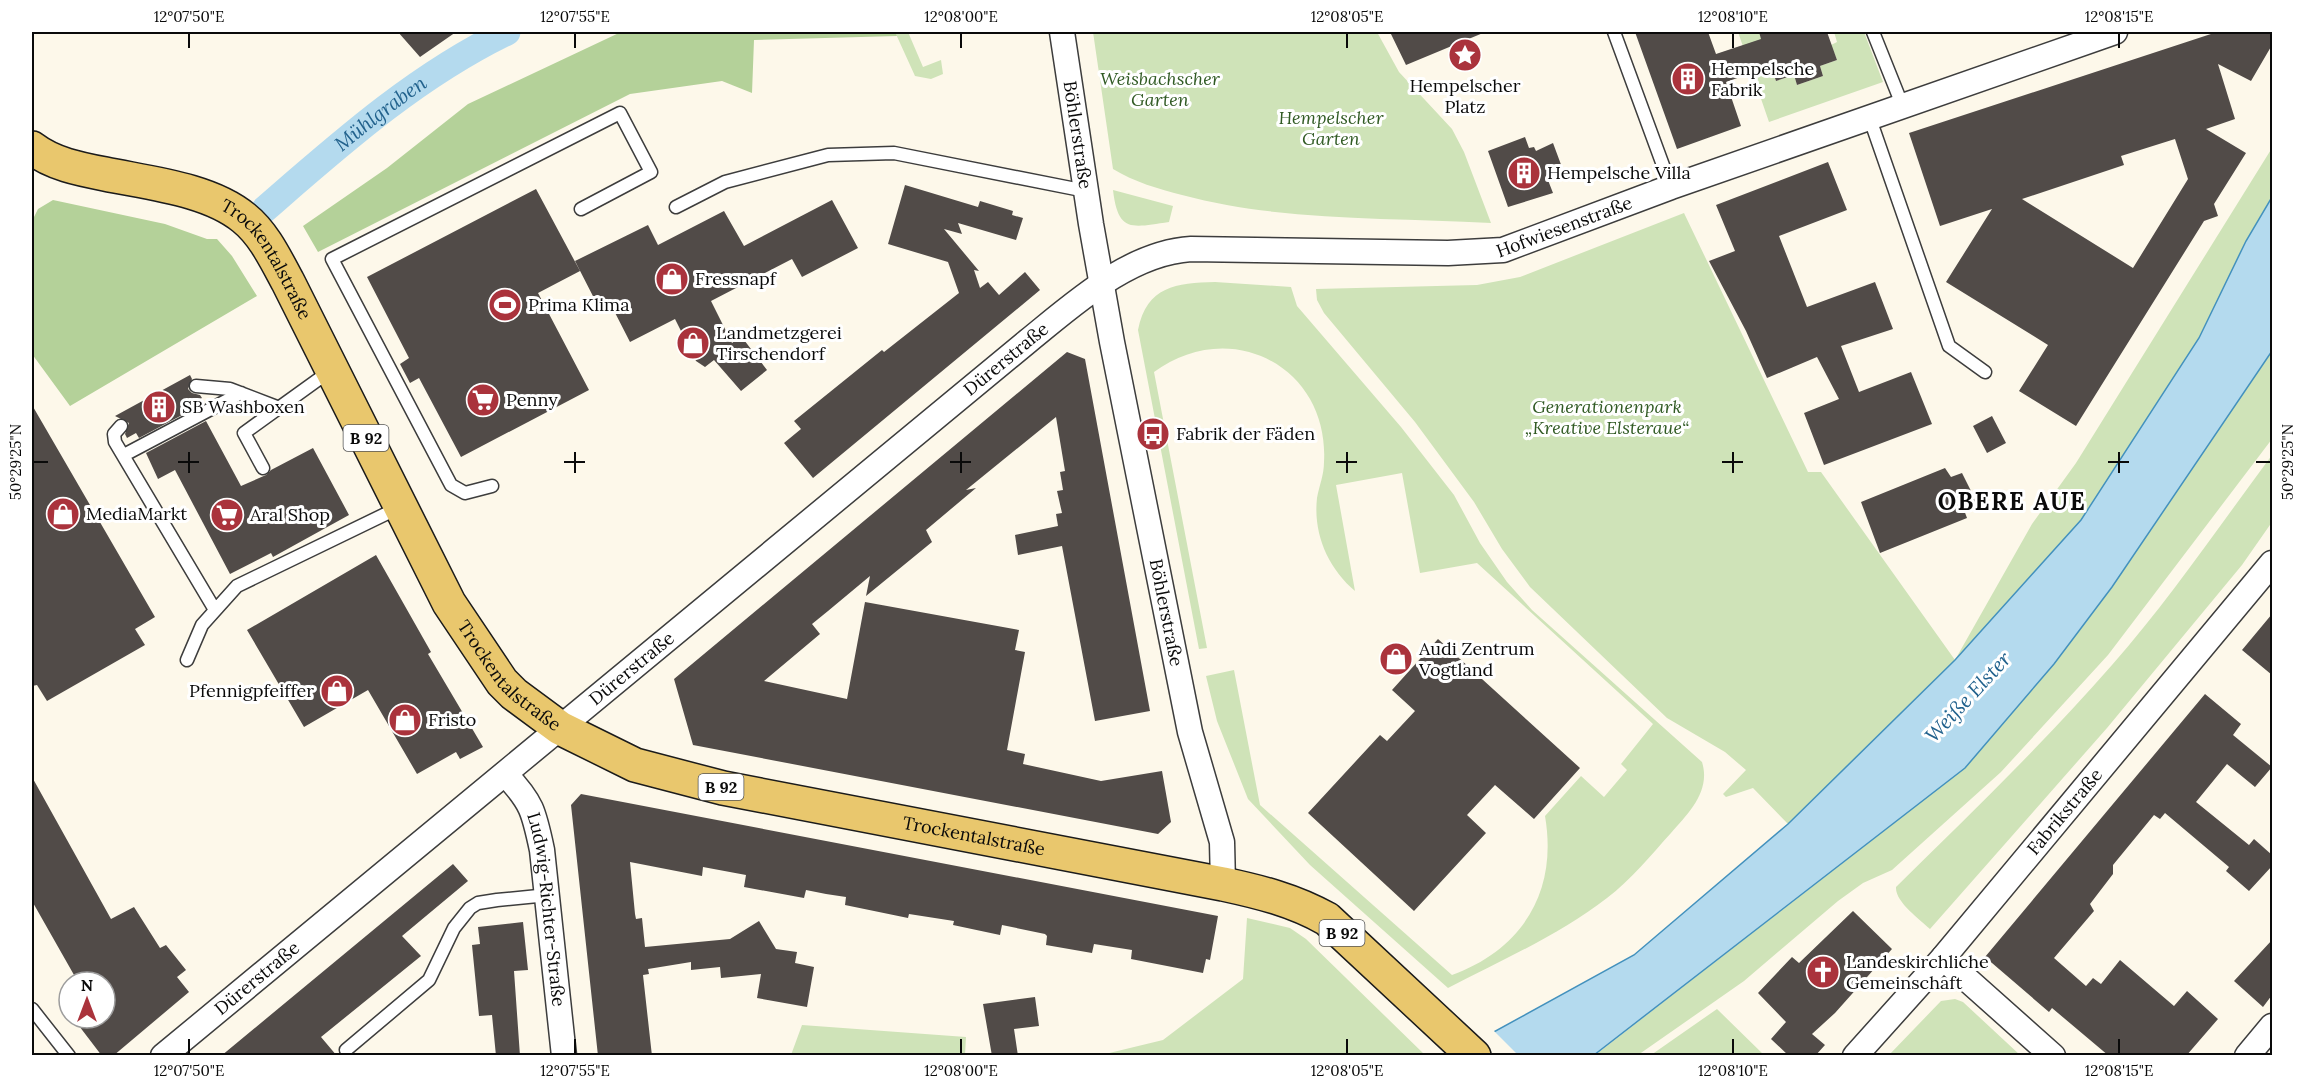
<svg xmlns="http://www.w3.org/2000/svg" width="2304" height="1087" viewBox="0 0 2304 1087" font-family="Lora,serif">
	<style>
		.green { fill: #cfe3b8 }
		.forest { fill: #b4d199 }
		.water { fill: #b4daee; stroke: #4391bd; stroke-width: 1.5 }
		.pier { fill: #fdf8ea }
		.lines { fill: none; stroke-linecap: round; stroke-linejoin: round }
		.canal { stroke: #b4daee; stroke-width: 27 }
		.building { fill: #514b48; fill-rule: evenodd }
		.lane-casing { stroke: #3d3d3d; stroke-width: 15 }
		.street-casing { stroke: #3d3d3d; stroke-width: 27 }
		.primary-casing { stroke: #1b1b1b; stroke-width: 36 }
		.lane { stroke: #fff; stroke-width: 12 }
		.street { stroke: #fff; stroke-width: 24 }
		.primary { stroke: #e9c76d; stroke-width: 33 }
		.ticks { fill: none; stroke: #0a0a0a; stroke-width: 2 }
		.labels { text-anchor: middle; stroke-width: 6; stroke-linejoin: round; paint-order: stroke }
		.shield { fill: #fff; stroke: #545454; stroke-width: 1.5 }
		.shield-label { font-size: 16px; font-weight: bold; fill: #0a0a0a }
		.poi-label { font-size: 18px; fill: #0a0a0a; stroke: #fff; text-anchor: start }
		.park-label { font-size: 18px; font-style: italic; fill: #305a23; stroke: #fff }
		.street-label { font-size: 18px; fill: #0a0a0a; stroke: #fff }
		.water-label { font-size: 20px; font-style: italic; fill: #22628d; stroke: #fff }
		.district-label { font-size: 24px; font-weight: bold; letter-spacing: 1.5px; fill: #0a0a0a; stroke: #fff }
		.neatline { fill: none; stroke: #0a0a0a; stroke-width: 2 }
		.ticks-label { font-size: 15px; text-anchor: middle; fill: #0a0a0a }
	</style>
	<rect width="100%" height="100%" fill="#fdf8ea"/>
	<path class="green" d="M895,32H908L923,67L941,60L943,74L931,79L915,76Z
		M1093,32H1377L1399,72L1452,129L1464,152L1491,223C1388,217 1283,222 1182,195C1159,189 1134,182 1113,169Z
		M1738,32H1759L1776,81L1794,75L1797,85L1823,76L1820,66L1837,60L1831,45L1837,42L1834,32H1864L1883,82L1769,122Z
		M2272,148V197L2246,241L2199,338L2081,520L1955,660L1788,824L1753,788L1726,797L1723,794L1746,770L1725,752L1667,718L1530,587L1502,549L1474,502L1415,422L1324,313L1317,300L1316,289L1477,285L1520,277L1684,213L1808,472H1821L1955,660L2032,524L2076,463Z
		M1113,190L1173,206L1169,222C1133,227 1118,234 1113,190Z
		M1215,282L1291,287L1297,306L1401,427L1454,495L1480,543L1507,582L1532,610L1702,762C1711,791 1689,813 1671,833C1651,855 1631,880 1607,898C1559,935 1502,960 1448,988L1310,865L1248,799L1217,721L1206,676L1234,670L1260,805L1452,975C1523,949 1558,891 1545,816L1581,776L1604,797L1627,770L1621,764L1653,724L1477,563L1420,573L1402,473L1336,485L1355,591C1328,568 1313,534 1317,498C1319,486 1324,475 1324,462C1327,411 1299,366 1249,352C1215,343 1182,352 1154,372L1207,648L1199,649L1138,330C1147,286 1176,283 1215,282Z
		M2272,351V439L2108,655L2001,772L1892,870L1863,883L1838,901L1744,981L1638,1055L1594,1056L1965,768L2054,664L2112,587Z
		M2272,455V522L2242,565L2107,728L1930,929C1920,919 1895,902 1896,887C1970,814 2044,743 2112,665C2170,599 2220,525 2272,455Z
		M1247,918L1290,928L1306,939L1425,1055H1101L1163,1040L1243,979Z
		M1955,999L1963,1002L2020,1055H1889L1941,1001Z
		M1717,1009L1764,1055H1651Z
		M802,1025L966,1037L965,1055H791Z"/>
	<path class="forest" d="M621,32H895L897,36L754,40L752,93L722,81L630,94L318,252L303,226L387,168L468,104Z
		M53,200L165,224L207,239H217L232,256L257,296L70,406L32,354V221L38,209Z"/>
	<path class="water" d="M2272,197V351L2112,587L2054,664L1965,768L1594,1055L1450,1056L1634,955L1788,824L1955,660L2081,520L2199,338L2246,241Z"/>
	<path class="pier" d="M1493,1030L1519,1056L1447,1055L1449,1053Z"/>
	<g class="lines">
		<path class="canal" id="s1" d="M265,209C341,143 416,76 507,32"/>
	</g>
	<path class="building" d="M398,32H456L420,57Z
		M1390,32H1483V33L1406,65Z
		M1635,32H1708L1716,54L1761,39L1759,32H1827L1837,60L1820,66L1823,76L1797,85L1794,75L1776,81L1771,66L1726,82L1741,126L1677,149Z
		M2217,32H2272V45L2251,81L2218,64L2235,119L2206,129L2246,153L2214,204L2218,216L2204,221L2076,426L2019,391L2048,345L1946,282L1992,209L1940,226L1909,133ZM2175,139L2188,179L2133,268L2022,199L2124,165L2121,156Z
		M1525,137L1529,148L1534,147L1536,151L1553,143L1563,170L1546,175L1553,193L1508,207L1488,151Z
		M1828,162L1847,210L1779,236L1807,307L1875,282L1893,329L1841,346L1859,392L1911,372L1932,424L1824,465L1804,413L1839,399L1817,357L1767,378L1746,331L1709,261L1735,251L1716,205Z
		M905,185L978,207L980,201L1013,211L1012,215L1023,218L1016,240L958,223L962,234L944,229L979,271L974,270L980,288L988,282L999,295L1025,272L1040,290L813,478L784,443L801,429L794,421L882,350L884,352L959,293L948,262L888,244Z
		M536,189L580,271L538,293L589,390L461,457L419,378L410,383L400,364L409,358L367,277Z
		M832,200L858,248L802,277L792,259L711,301L732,343L741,336L767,370L741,391L714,360L705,367L696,361L675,319L630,342L608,299L597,304L575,261L648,225L658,245L724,211L744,246Z
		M1067,352L1085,359L1150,711L1095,721L1062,546L1018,555L1015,535L1058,526L1056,514L1062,513L1057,491L1063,490L1060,472L1065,471L1056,417L966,490L976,488L926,530L932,542L866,596L870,576L828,611L812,624L820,634L764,681L847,699L865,602L1019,630L1015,650L1025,652L1007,750L1025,754L1023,764L1101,781L1162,771L1171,822L1158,834L693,745L674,679Z
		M190,375L192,379L188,389L192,393L200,395L202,398L196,401L199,406L139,438L136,433L127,438L125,434L129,423L115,416Z
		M32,405L155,617L135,629L145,645L47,701L37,685L32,686Z
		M1992,416L2006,443L1987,453L1973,426Z
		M206,421L241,486L266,475L271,470L313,448L349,515L273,557L271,553L230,574L175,470L158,479L146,453Z
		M1945,468L1951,477L1962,473L1971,491L1977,505L1964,510L1967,518L1880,553L1861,502Z
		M376,555L431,652L428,654L483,747L460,759L456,752L417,774L368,690L304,727L247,630Z
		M2272,614V675L2242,650Z
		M1438,639L1580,768L1534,819L1495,785L1467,815L1486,833L1414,911L1308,813L1380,735L1387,741L1415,711L1392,690Z
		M2205,694L2241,724L2233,735L2272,767L2255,787L2227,764L2196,802L2249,845L2254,839L2272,855V866L2249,891L2226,871L2229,867L2165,813L2160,819L2154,815L2113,865V874L2090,904L2094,911L2054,958L2086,986L2093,978L2101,984L2120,960L2174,1006L2187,991L2218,1019L2186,1056H2109L2052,1008L2049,1012L1985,957Z
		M32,777L111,919L134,907L160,948L166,945L186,970L177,977L189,992L113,1056H102L73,1018H105V982H78L32,901Z
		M581,794L1218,916L1210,960L1206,959L1203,973L1131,959L1132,950L1094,944L1092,953L1046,945L1047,936L1045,934L1002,925L1000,935L953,925L954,921L909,914L908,918L845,905L846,897L826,894L806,890L804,898L744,887L746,875L703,867L702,876L630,862L635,914L636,919L642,918L645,947L730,939L759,921L776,949L797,952L795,963L814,967L807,1007L757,998L761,974L721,978L720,967L691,970V962L648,969L649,974L643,975L652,1056H598L571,805Z
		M453,864L468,881L402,936L421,956L321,1037L337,1056H221Z
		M1853,911L1892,949L1835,1013L1812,1034L1825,1045L1815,1056H1789L1771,1039L1786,1022L1758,993L1792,957L1799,963Z
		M523,922L528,970L514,971L520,1056H496L492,1015L479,1016L472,945L480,944L478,927Z
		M2272,940V995L2263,1007L2234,981Z
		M1035,997L1039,1026L1014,1029L1018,1056H992L983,1004Z"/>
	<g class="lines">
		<g class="lane-casing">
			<path id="lane" d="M1614,32L1671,187
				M1873,32L1903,107
				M1870,119L1949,346L1985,372
				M676,207L725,182L828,155L894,153L1086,191
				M196,386L230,389L277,407
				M121,426L114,434L115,442L215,610
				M124,455L241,393
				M263,468L244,433L330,371
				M492,486L465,493L451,485L332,259L620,113L651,172L581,209
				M187,660L202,625L237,586L400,507
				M32,1009L69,1056
				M346,1050L429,980L454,928L470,908L478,903L497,900L548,895"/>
		</g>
		<g class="street-casing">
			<g id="street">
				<path id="s2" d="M1062,32L1091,224L1112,342L1190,732L1222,842L1223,884"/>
				<path id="s3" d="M505,774C532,802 534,812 542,850L564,1056"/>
				<path d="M1943,958L2053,1056"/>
				<path id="s4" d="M163,1056L1028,341C1075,303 1129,253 1191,249L1448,253L1503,250L1671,187L2115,32"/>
				<path id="s5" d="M1855,1056L1943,958L2272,563"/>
				<path d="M2247,1056L2272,1026"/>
			</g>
		</g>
		<g class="primary-casing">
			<g id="primary">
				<path id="s6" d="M32,148C53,164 79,169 105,174C148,183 209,189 244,218C264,234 276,260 288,282L449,603L502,682L514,694L560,728L635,765L723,788L1223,884C1260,892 1293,900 1327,919L1474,1056"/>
			</g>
		</g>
		<use href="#lane" class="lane"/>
		<use href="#street" class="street"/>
		<use href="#primary" class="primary"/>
	</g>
	<path class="ticks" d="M189,33V48M575,33V48M961,33V48M1347,33V48M1733,33V48M2119,33V48M189,452V473M575,452V473M961,452V473M1347,452V473M1733,452V473M2119,452V473M33,462H48M178,462H199M564,462H585M950,462H971M1336,462H1357M1722,462H1743M2108,462H2129M2256,462H2271M189,1039V1054M575,1039V1054M961,1039V1054M1347,1039V1054M1733,1039V1054M2119,1039V1054"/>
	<defs>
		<g id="sight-disc" transform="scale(1.725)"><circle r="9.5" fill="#aa333c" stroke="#fff"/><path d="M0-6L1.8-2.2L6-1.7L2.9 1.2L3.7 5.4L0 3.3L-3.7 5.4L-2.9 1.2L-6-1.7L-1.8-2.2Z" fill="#fff"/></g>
		<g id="building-disc" transform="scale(1.725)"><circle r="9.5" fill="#aa333c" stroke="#fff"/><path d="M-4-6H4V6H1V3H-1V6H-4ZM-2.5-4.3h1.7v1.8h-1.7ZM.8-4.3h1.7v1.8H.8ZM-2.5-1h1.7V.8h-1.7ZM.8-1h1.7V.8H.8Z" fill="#fff"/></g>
		<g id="shop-disc" transform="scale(1.725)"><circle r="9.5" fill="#aa333c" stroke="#fff"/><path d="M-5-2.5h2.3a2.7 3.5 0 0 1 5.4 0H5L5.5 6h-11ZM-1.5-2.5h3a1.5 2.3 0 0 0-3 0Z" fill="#fff"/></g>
		<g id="stadium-disc" transform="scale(1.725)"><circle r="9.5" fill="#aa333c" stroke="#fff"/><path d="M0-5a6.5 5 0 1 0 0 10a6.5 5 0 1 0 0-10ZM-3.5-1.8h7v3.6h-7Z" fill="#fff"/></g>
		<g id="supermarket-disc" transform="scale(1.725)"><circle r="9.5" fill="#aa333c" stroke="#fff"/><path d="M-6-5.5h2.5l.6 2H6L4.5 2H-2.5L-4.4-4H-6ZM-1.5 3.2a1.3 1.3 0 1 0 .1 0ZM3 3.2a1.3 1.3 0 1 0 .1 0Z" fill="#fff"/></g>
		<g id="bus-disc" transform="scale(1.725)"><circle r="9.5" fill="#aa333c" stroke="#fff"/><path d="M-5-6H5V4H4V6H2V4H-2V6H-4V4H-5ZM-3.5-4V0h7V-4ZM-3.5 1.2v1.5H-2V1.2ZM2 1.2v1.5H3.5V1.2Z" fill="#fff"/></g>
		<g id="church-disc" transform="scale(1.725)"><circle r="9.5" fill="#aa333c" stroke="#fff"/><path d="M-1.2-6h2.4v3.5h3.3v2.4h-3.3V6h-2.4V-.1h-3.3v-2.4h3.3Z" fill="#fff"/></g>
	</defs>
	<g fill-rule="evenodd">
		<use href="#sight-disc" x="1465" y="55"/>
		<use href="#building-disc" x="1688" y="79"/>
		<use href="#building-disc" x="1524" y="173"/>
		<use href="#shop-disc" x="672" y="279"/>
		<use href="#stadium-disc" x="505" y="305"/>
		<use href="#shop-disc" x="693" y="343"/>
		<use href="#supermarket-disc" x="483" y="400"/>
		<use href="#building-disc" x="159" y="407"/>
		<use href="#bus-disc" x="1153" y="434"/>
		<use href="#shop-disc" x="63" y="514"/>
		<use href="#supermarket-disc" x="227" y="515"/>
		<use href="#shop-disc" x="1396" y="659"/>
		<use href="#shop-disc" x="337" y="691"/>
		<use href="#shop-disc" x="405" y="720"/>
		<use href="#church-disc" x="1823" y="972"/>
	</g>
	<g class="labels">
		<g class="shield">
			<rect x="343.5" y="425" width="45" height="26" rx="4.5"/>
			<rect x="698.5" y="774" width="45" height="26" rx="4.5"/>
			<rect x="1319.5" y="920" width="45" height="26" rx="4.5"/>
		</g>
		<g class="shield-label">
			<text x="366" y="444">B 92</text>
			<text x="721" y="793">B 92</text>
			<text x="1342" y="939">B 92</text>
		</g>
		<g class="poi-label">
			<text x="1711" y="75">Hempelsche<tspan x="1711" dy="21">Fabrik</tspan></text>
			<text x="1465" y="92" text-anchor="middle">Hempelscher<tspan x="1465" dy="21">Platz</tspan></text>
			<text x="1547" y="179">Hempelsche Villa</text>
			<text x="695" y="285">Fressnapf</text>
			<text x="528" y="311">Prima Klima</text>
			<text x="716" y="339">Landmetzgerei<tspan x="716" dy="21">Tirschendorf</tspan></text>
			<text x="506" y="406">Penny</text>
			<text x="182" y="413">SB Washboxen</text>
			<text x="1176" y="440">Fabrik der Fäden</text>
			<text x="86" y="520">MediaMarkt</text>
			<text x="250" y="521">Aral Shop</text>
			<text x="1419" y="655">Audi Zentrum<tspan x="1419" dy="21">Vogtland</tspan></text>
			<text x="314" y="697" text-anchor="end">Pfennigpfeiffer</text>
			<text x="428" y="726">Fristo</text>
			<text x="1846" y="968">Landeskirchliche<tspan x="1846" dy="21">Gemeinschaft</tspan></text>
		</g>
		<g class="park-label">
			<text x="1160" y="85">Weisbachscher<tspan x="1160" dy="21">Garten</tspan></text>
			<text x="1331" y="124">Hempelscher<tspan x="1331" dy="21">Garten</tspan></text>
			<text x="1607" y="413">Generationenpark<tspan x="1607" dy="21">„Kreative Elsteraue“</tspan></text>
		</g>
		<g class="street-label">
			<text dy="6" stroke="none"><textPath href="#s2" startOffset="104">Böhlerstraße</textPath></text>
			<text dy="6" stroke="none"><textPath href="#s4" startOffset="1690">Hofwiesenstraße</textPath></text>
			<text dy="6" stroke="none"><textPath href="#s6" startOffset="272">Trockentalstraße</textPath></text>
			<text dy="6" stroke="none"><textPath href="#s4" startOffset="1094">Dürerstraße</textPath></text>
			<text dy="6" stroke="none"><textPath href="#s2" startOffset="590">Böhlerstraße</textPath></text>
			<text dy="6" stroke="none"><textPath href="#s4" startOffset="608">Dürerstraße</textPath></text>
			<text dy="6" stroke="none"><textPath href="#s6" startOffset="758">Trockentalstraße</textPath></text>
			<text dy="6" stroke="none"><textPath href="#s5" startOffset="322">Fabrikstraße</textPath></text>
			<text dy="6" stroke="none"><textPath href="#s6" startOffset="1262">Trockentalstraße</textPath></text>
			<text dy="6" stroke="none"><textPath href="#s3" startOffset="146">Ludwig-Richter-Straße</textPath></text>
			<text dy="6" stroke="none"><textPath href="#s4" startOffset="122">Dürerstraße</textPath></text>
		</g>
		<g class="water-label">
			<text dy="7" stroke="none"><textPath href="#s1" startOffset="150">Mühlgraben</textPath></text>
			<text transform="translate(1968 697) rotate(-47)" y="7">Weiße Elster</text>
		</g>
		<g class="district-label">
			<text x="2012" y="510">OBERE AUE</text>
		</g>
	</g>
	<rect width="2304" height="1087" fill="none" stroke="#ffffff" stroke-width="66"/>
	<g transform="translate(87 1000)"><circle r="28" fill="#ffffff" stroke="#9d9d9d" stroke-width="1.5"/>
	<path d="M0-4.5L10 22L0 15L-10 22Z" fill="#aa333c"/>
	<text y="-9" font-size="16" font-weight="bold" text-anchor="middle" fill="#0a0a0a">N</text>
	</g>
	<rect x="33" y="33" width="2238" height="1021" class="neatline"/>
	<g class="ticks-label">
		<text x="189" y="22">12°07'50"E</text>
		<text x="575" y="22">12°07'55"E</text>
		<text x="961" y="22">12°08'00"E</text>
		<text x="1347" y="22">12°08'05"E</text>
		<text x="1733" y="22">12°08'10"E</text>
		<text x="2119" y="22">12°08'15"E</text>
		<text transform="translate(16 462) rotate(-90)" y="5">50°29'25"N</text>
		<text transform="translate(2288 462) rotate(-90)" y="5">50°29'25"N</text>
		<text x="189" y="1076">12°07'50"E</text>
		<text x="575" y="1076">12°07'55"E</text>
		<text x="961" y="1076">12°08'00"E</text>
		<text x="1347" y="1076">12°08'05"E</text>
		<text x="1733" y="1076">12°08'10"E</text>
		<text x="2119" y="1076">12°08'15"E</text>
	</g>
</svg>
